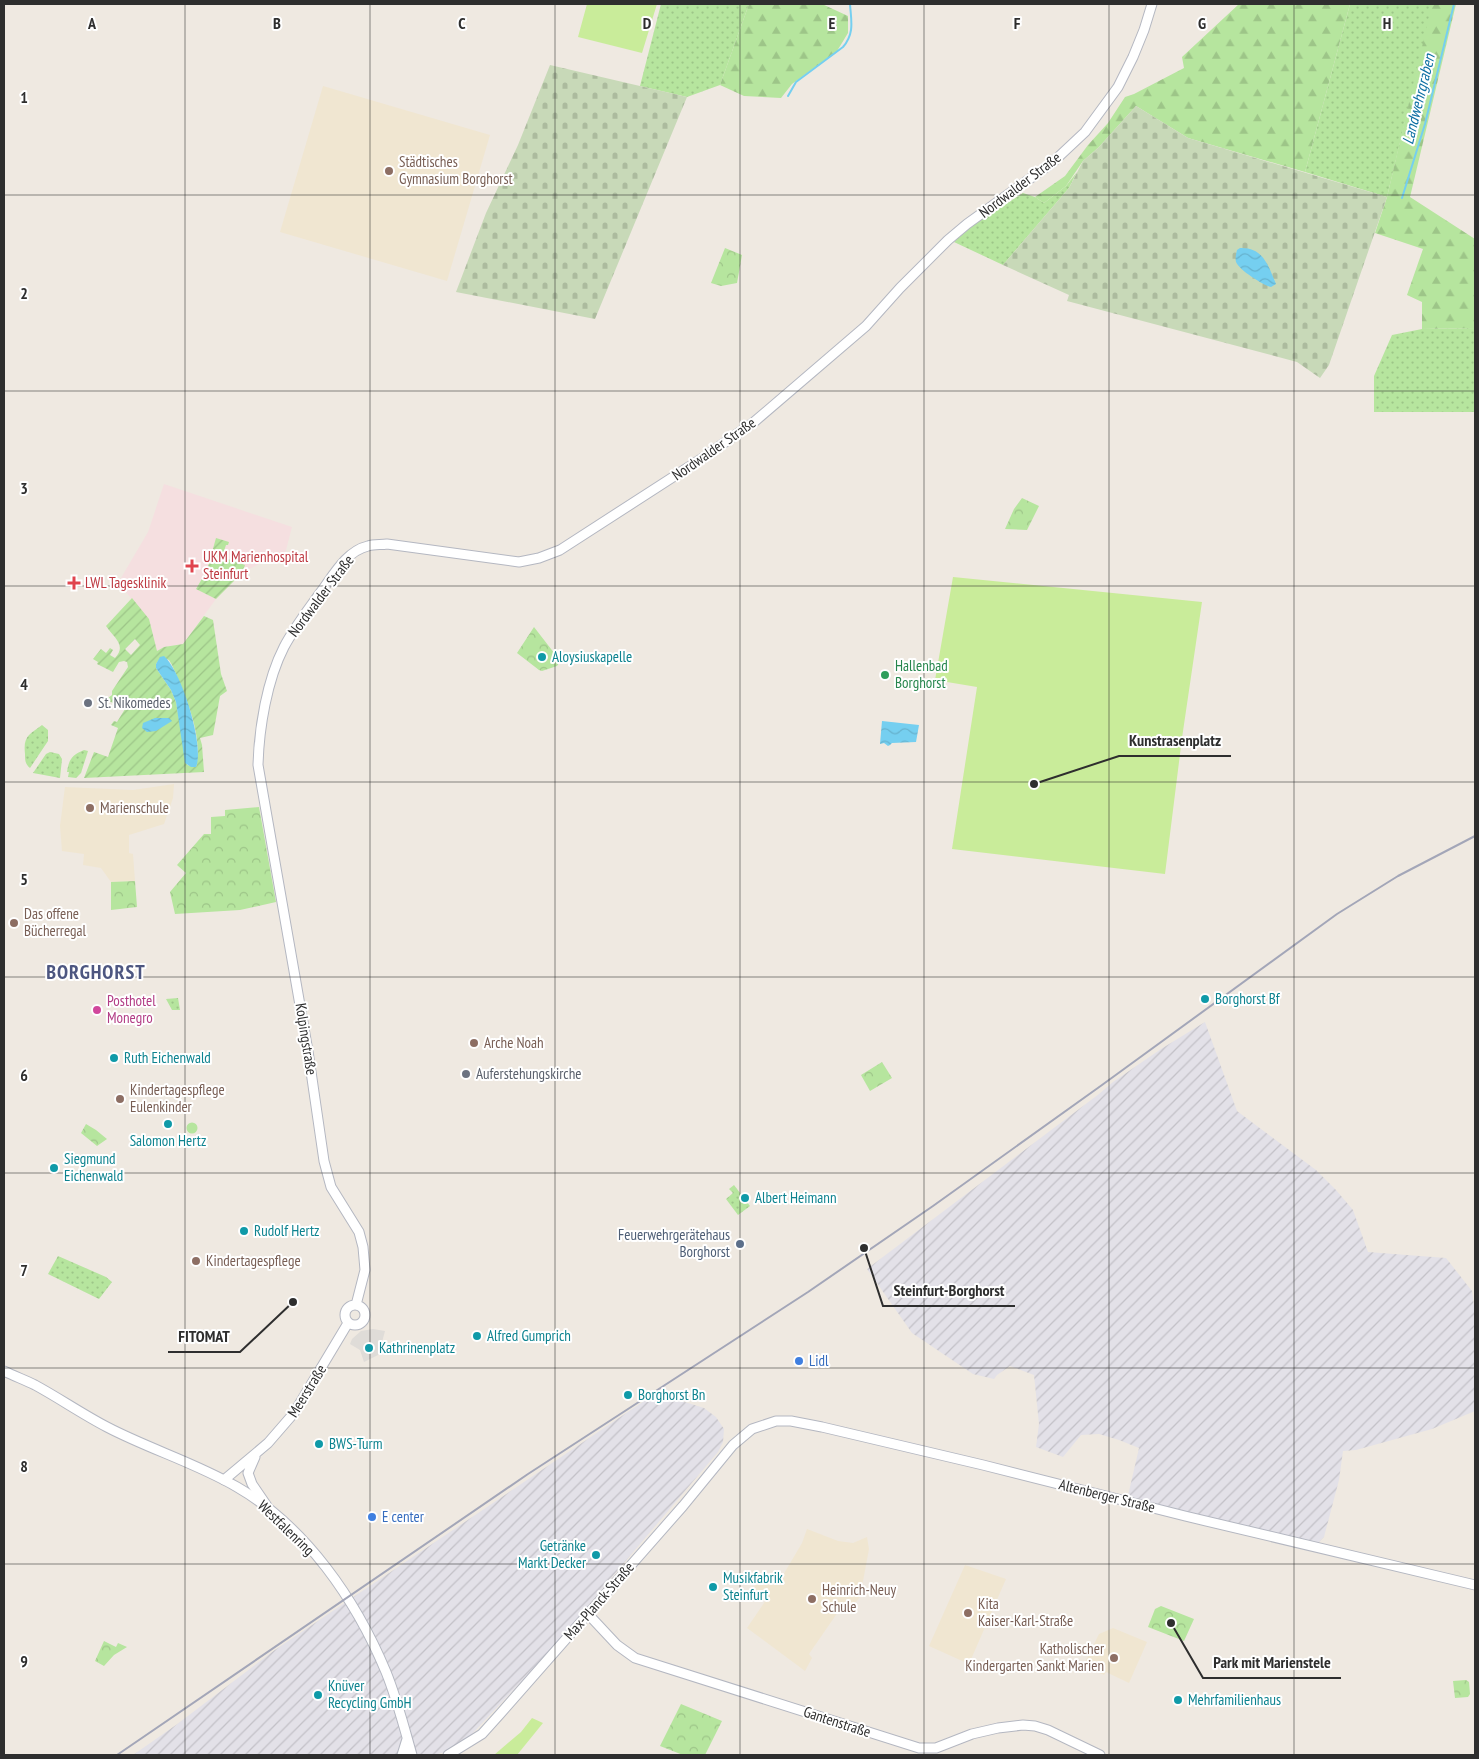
<svg xmlns="http://www.w3.org/2000/svg" width="1479" height="1759" viewBox="0 0 1479 1759" font-family="'PT Sans Narrow',sans-serif">
	<style>
		.industrial { fill: url(#industrial-furrows) }
		.education { fill: #f0e6d1 }
		.medical { fill: #f5dfe0 }
		.grass { fill: url(#grass-dots) }
		.forest { fill: url(#forest-firs) }
		.cemetery { fill: url(#cemetery-stones) }
		.park { fill: url(#park-crowns) }
		.garden { fill: url(#garden-furrows); fill-rule: evenodd }
		.pitch { fill: #c9ec9a }
		.plaza { fill: #dfdcd8 }
		.water { fill: url(#water-waves) }
		.lines { fill: none; stroke-linecap: round; stroke-linejoin: round }
		.stream { stroke: #75cff0; stroke-width: 2 }
		.tertiary-casing { stroke: #b4b7c1; stroke-width: 11 }
		.secondary-casing { stroke: #b4b7c1; stroke-width: 11 }
		.tertiary { stroke: #fff; stroke-width: 9 }
		.secondary { stroke: #fff; stroke-width: 9 }
		.rail { stroke: #a3a6b8; stroke-width: 2 }
		.grid { fill: none; stroke: #2e2e2e; stroke-width: 1; stroke-opacity: 0.55 }
		.education-dot { fill: #8d6e63; stroke: #fff; stroke-width: 2 }
		.health-dot { fill: #e0444e; stroke: #fff; stroke-width: 2 }
		.culture-dot { fill: #0f9aa8; stroke: #fff; stroke-width: 2 }
		.leisure-dot { fill: #2e9e5b; stroke: #fff; stroke-width: 2 }
		.worship-dot { fill: #6b7280; stroke: #fff; stroke-width: 2 }
		.hotel-dot { fill: #d1479c; stroke: #fff; stroke-width: 2 }
		.service-dot { fill: #5c6f8a; stroke: #fff; stroke-width: 2 }
		.shop-dot { fill: #3f7fe0; stroke: #fff; stroke-width: 2 }
		.labels { text-anchor: middle; stroke-width: 4; stroke-linejoin: round; paint-order: stroke }
		.education-label { font-size: 15px; fill: #785e54; stroke: #fff; text-anchor: start }
		.street-label { font-size: 15px; fill: #2e2e2e; stroke: #fff }
		.health-label { font-size: 15px; fill: #be3a42; stroke: #fff; text-anchor: start }
		.culture-label { font-size: 15px; fill: #0d838f; stroke: #fff; text-anchor: start }
		.leisure-label { font-size: 15px; fill: #27864d; stroke: #fff; text-anchor: start }
		.worship-label { font-size: 15px; fill: #5b616d; stroke: #fff; text-anchor: start }
		.hotel-label { font-size: 15px; fill: #b23c85; stroke: #fff; text-anchor: start }
		.service-label { font-size: 15px; fill: #4e5e75; stroke: #fff; text-anchor: end }
		.shop-label { font-size: 15px; fill: #366cbe; stroke: #fff; text-anchor: start }
		.water-label { font-size: 16px; font-style: italic; fill: #0d6fa3; stroke: #fff }
		.district-label { font-size: 20px; font-weight: bold; letter-spacing: 1px; fill: #4d5680; stroke: #fff }
		.grid-label { font-size: 16px; text-anchor: middle; font-weight: bold; fill: #2e2e2e; stroke: #fff; stroke-width: 4; stroke-linejoin: round; paint-order: stroke }
		.leader { fill: none; stroke: #2e2e2e; stroke-width: 2 }
		.callout-dot { fill: #2e2e2e; stroke: #fff; stroke-width: 2 }
		.callout-label { font-size: 16px; text-anchor: middle; font-weight: bold; fill: #2e2e2e; stroke: #fff; stroke-width: 4; stroke-linejoin: round; paint-order: stroke }
	</style>
	<defs>
		<pattern id="industrial-furrows" width="10" height="10" patternUnits="userSpaceOnUse" patternTransform="scale(1.25)"><rect width="10" height="10" fill="#e3e1e8"/><path d="M-1 1l2-2M0 10L10 0M9 11l2-2" fill="none" stroke="#c3c1c7"/></pattern>
		<pattern id="grass-dots" width="8" height="8" patternUnits="userSpaceOnUse" patternTransform="scale(1.25)"><rect width="8" height="8" fill="#b6e59e"/><path d="M2 2h.1M6 6h.1" fill="none" stroke="#9dc588" stroke-width="1.8" stroke-linecap="round"/></pattern>
		<pattern id="forest-firs" width="22" height="20" patternUnits="userSpaceOnUse" patternTransform="scale(1.25)"><rect width="22" height="20" fill="#b6e59e"/><path d="M5 1l3.5 6h-7zM16 11l3.5 6h-7z" fill="#9dc588"/></pattern>
		<pattern id="cemetery-stones" width="16" height="16" patternUnits="userSpaceOnUse" patternTransform="scale(1.25)"><rect width="16" height="16" fill="#c8d9b8"/><path d="M2 7V4a2 2 0 0 1 4 0v3zM10 15v-3a2 2 0 0 1 4 0v3z" fill="#acbb9e"/></pattern>
		<pattern id="park-crowns" width="20" height="18" patternUnits="userSpaceOnUse" patternTransform="scale(1.25)"><rect width="20" height="18" fill="#b6e59e"/><path d="M2 6a3 3 0 1 1 6 0M12 15a3 3 0 1 1 6 0" fill="none" stroke="#9dc588"/></pattern>
		<pattern id="garden-furrows" width="10" height="10" patternUnits="userSpaceOnUse" patternTransform="scale(1.25)"><rect width="10" height="10" fill="#b6e59e"/><path d="M-1 1l2-2M0 10L10 0M9 11l2-2" fill="none" stroke="#9dc588"/></pattern>
		<pattern id="water-waves" width="16" height="10" patternUnits="userSpaceOnUse" patternTransform="scale(1.25)"><rect width="16" height="10" fill="#75cff0"/><path d="M0 5q4-4 8 0t8 0" fill="none" stroke="#66b2ce"/></pattern>
	</defs>
	<rect width="100%" height="100%" fill="#efe9e1"/>
	<path class="industrial" d="M1205,1022L1237,1111L1316,1170L1336,1190L1353,1210L1368,1252L1446,1258L1472,1291L1475,1313V1411L1432,1429L1356,1450L1343,1451L1339,1480L1324,1537L1315,1546L1127,1500L1139,1448L1119,1440L1099,1434L1081,1435L1063,1457L1036,1447L1039,1424L1034,1375L1010,1366L997,1375L994,1379L973,1374L912,1333L867,1269L1099,1094L1113,1082L1161,1049Z
		M656,1393L704,1408L716,1417L724,1429L723,1442L718,1452L546,1655L472,1734L449,1751L434,1755H133L176,1725L272,1652Z"/>
	<path class="education" d="M323,86L490,135L447,281L280,232Z
		M174,784L173,798L164,824L129,835V853L133,854L135,881L111,882L101,868L83,865L84,854L62,851L60,826L65,787L133,790Z
		M807,1529L838,1541L853,1543L867,1537L869,1549L860,1597L849,1610L838,1612L809,1654L812,1658L805,1671L747,1628L766,1600L752,1590L764,1572L779,1582L802,1543Z
		M965,1565L1006,1579L969,1664L929,1646Z
		M1113,1628L1147,1642L1129,1683L1106,1672L1104,1675L1083,1666L1099,1634Z"/>
	<path class="medical" d="M164,484L292,527L285,554L271,555L259,564L242,573L216,599L183,644L164,647L157,651L149,619L118,583L148,532Z"/>
	<path class="grass" d="M661,4H749L720,85L687,97L640,86Z
		M1350,4H1433L1387,197L1305,172Z
		M1077,172L1069,188L1003,265L954,242L970,227L1023,193L1035,197L1044,203L1066,186Z
		M1475,328V412H1374V376L1392,335L1422,329Z
		M42,725L48,730V741L30,768C25,764 25,760 25,754C23,736 29,735 42,725Z
		M84,750L88,751L81,773L76,778L68,777L69,772H67C69,759 72,755 84,750Z
		M50,752L59,754L62,759L60,778L33,773L46,754Z
		M178,998L180,1010H172L166,999Z
		M734,1185L750,1206L738,1215L726,1199L733,1193L729,1189Z
		M58,1256L106,1277L112,1282L99,1299L48,1274Z"/>
	<path class="forest" d="M749,4H822L848,16V33L837,51L792,84L781,98L744,96L720,85Z
		M1239,4H1350L1305,172L1188,138L1136,106L1099,147L1083,161L1066,186L1044,203L1035,197L1065,176L1088,145L1108,123L1125,97L1134,94L1184,68L1182,57Z
		M1432,4H1456L1410,197L1475,239V328L1422,329V302L1407,295L1423,249L1375,233L1387,197Z"/>
	<path class="cemetery" d="M550,65L687,97L595,319L456,292L486,213L518,145Z
		M1136,106L1188,138L1387,197L1329,365L1320,378L1297,362L1067,301L1069,295L1003,265L1069,188L1083,161L1099,147Z"/>
	<path class="park" d="M725,248L742,255L737,283L721,286L711,283Z
		M1022,498L1039,506L1027,530L1005,529L1014,509Z
		M534,627L558,658L559,663L557,666L542,671L539,670L517,653Z
		M259,807L276,902L240,910L175,914L170,892L186,873L177,865L204,834H211V817L225,816V810Z
		M135,881L137,907L111,910V882Z
		M882,1062L892,1078L870,1091L861,1075Z
		M186.5 1128a5.5 5.5 0 1 1 11 0a5.5 5.5 0 1 1-11 0Z
		M86,1124L96,1130L107,1139L97,1146L81,1133Z
		M1161,1606L1194,1619L1184,1641L1148,1627L1155,1609Z
		M104,1641L116,1647L118,1643L127,1647L114,1655L104,1666L95,1661Z
		M1466,1680L1469,1682L1470,1694L1468,1697L1455,1698L1453,1681Z
		M681,1704L722,1721L705,1755H683L660,1746Z"/>
	<path class="garden" d="M216,538L229,542L228,545H226L222,557L245,565L242,573L216,599L196,589L207,570Z
		M132,598L149,619L157,651L164,647L183,644L204,616L213,620L221,674L227,691L220,696L213,735L200,738L202,745L204,772L84,778L94,752L108,757L118,728L111,725L114,721L117,722L125,709L109,701L108,698L112,695V691L128,667L127,662L124,661L119,662L113,672L97,664L98,662L93,659L101,649L106,653L110,648L113,650L110,655L115,658C127,645 114,638 106,626ZM135,639L140,645L131,655L125,649ZM161,657L169,660L172,665C184,692 204,736 196,767L187,765L176,702L171,690L156,668V664Z"/>
	<path class="pitch" d="M587,4H657L642,53L578,37Z
		M953,577L1202,602L1182,738L1165,874L952,849L977,687L935,680Z
		M532,1718L543,1723L517,1755H494L521,1732Z"/>
	<path class="plaza" d="M373,1329L385,1331L381,1346L384,1352L364,1362L360,1350L350,1344L352,1339L361,1331Z"/>
	<path class="water" d="M1240,248C1263,247 1268,265 1276,284L1271,287C1263,285 1239,270 1236,262C1235,258 1236,254 1237,250Z
		M164,656C181,670 205,746 196,767H191L185,763L176,702L171,690L156,668V664L160,657Z
		M155,718H169L172,721L156,731L147,732L142,728L143,723Z
		M882,721L919,725L916,742L892,743L890,745L888,746L884,743L880,744Z"/>
	<g class="lines">
		<path class="stream" d="M788,96L796,82L843,47C855,33 851,20 850,4
			M1402,198L1425,124L1454,4"/>
		<g class="tertiary-casing">
			<path id="tertiary" d="M356,1305L365,1270L363,1247L359,1232L331,1187L324,1161L308,1051L258,765C259,728 267,680 284,647C294,628 308,610 320,593C333,576 346,551 368,546C374,544 381,545 387,544L519,562L539,558L560,550L704,457L754,422L866,326L900,288L948,240L967,224L1053,162L1085,132L1118,87L1133,57L1144,30L1152,4
				M345 1315a10 10 0 1 1 20 0a10 10 0 1 1-20 0Z
				M255,1457L248,1473L252,1484L267,1506
				M224,1480L268,1443L294,1413L348,1323
				M588,1614L617,1645L635,1658L919,1748H936L972,1734L998,1728L1023,1725L1035,1726L1048,1730L1100,1755"/>
		</g>
		<g class="secondary-casing">
			<path id="secondary" d="M4,1371C14,1376 25,1380 35,1385C59,1398 82,1414 107,1427C149,1449 196,1463 237,1487C306,1527 356,1600 386,1672C397,1699 404,1727 412,1755
				M402,1755L407,1739
				M448,1755L482,1734L500,1714L683,1506L733,1445L752,1429L776,1421H791L822,1427L983,1465L1185,1516L1475,1585"/>
		</g>
		<use href="#tertiary" class="tertiary"/>
		<use href="#secondary" class="secondary"/>
		<path class="rail" d="M117,1755L528,1474L808,1292L933,1206L1102,1085L1337,914L1398,876L1475,836"/>
	</g>
	<path class="grid" d="M185,4V1755M370,4V1755M555,4V1755M740,4V1755M924,4V1755M1109,4V1755M1294,4V1755M4,195H1475M4,391H1475M4,586H1475M4,782H1475M4,977H1475M4,1173H1475M4,1368H1475M4,1564H1475"/>
	<g class="education-dot">
		<circle cx="389" cy="171" r="5"/>
		<circle cx="90" cy="808" r="5"/>
		<circle cx="14" cy="923" r="5"/>
		<circle cx="474" cy="1043" r="5"/>
		<circle cx="120" cy="1099" r="5"/>
		<circle cx="196" cy="1261" r="5"/>
		<circle cx="812" cy="1599" r="5"/>
		<circle cx="968" cy="1613" r="5"/>
		<circle cx="1114" cy="1658" r="5"/>
	</g>
	<g class="health-dot">
		<path d="M189.5 558.5h5v5h5v5h-5v5h-5v-5h-5v-5h5z"/>
		<path d="M71.5 575.5h5v5h5v5h-5v5h-5v-5h-5v-5h5z"/>
	</g>
	<g class="culture-dot">
		<circle cx="542" cy="657" r="5"/>
		<circle cx="1205" cy="999" r="5"/>
		<circle cx="114" cy="1058" r="5"/>
		<circle cx="168" cy="1124" r="5"/>
		<circle cx="54" cy="1168" r="5"/>
		<circle cx="745" cy="1198" r="5"/>
		<circle cx="244" cy="1231" r="5"/>
		<circle cx="477" cy="1336" r="5"/>
		<circle cx="369" cy="1348" r="5"/>
		<circle cx="628" cy="1395" r="5"/>
		<circle cx="319" cy="1444" r="5"/>
		<circle cx="596" cy="1555" r="5"/>
		<circle cx="713" cy="1587" r="5"/>
		<circle cx="318" cy="1695" r="5"/>
		<circle cx="1178" cy="1700" r="5"/>
	</g>
	<circle class="leisure-dot" cx="885" cy="675" r="5"/>
	<g class="worship-dot">
		<circle cx="88" cy="703" r="5"/>
		<circle cx="466" cy="1074" r="5"/>
	</g>
	<circle class="hotel-dot" cx="97" cy="1010" r="5"/>
	<circle class="service-dot" cx="740" cy="1244" r="5"/>
	<g class="shop-dot">
		<circle cx="799" cy="1361" r="5"/>
		<circle cx="372" cy="1517" r="5"/>
	</g>
	<g class="labels">
		<g class="education-label">
			<text x="399" y="167">Städtisches<tspan x="399" dy="17">Gymnasium Borghorst</tspan></text>
			<text x="100" y="813">Marienschule</text>
			<text x="24" y="919">Das offene<tspan x="24" dy="17">Bücherregal</tspan></text>
			<text x="484" y="1048">Arche Noah</text>
			<text x="130" y="1095">Kindertagespflege<tspan x="130" dy="17">Eulenkinder</tspan></text>
			<text x="206" y="1266">Kindertagespflege</text>
			<text x="822" y="1595">Heinrich-Neuy<tspan x="822" dy="17">Schule</tspan></text>
			<text x="978" y="1609">Kita<tspan x="978" dy="17">Kaiser-Karl-Straße</tspan></text>
			<text x="1104" y="1654" text-anchor="end">Katholischer<tspan x="1104" dy="17">Kindergarten Sankt Marien</tspan></text>
		</g>
		<g class="street-label">
			<text transform="translate(1020 185) rotate(-37)" y="5">Nordwalder Straße</text>
			<text transform="translate(714 449) rotate(-35)" y="5">Nordwalder Straße</text>
			<text transform="translate(321 596) rotate(-53)" y="5">Nordwalder Straße</text>
			<text transform="translate(306 1039) rotate(81)" y="5">Kolpingstraße</text>
			<text transform="translate(307 1391) rotate(-58)" y="5">Meerstraße</text>
			<text transform="translate(1107 1496) rotate(14)" y="5">Altenberger Straße</text>
			<text transform="translate(286 1528) rotate(44)" y="5">Westfalenring</text>
			<text transform="translate(599 1601) rotate(-49)" y="5">Max-Planck-Straße</text>
			<text transform="translate(837 1722) rotate(18)" y="5">Gantenstraße</text>
		</g>
		<g class="health-label">
			<text x="203" y="562">UKM Marienhospital<tspan x="203" dy="17">Steinfurt</tspan></text>
			<text x="85" y="588">LWL Tagesklinik</text>
		</g>
		<g class="culture-label">
			<text x="552" y="662">Aloysiuskapelle</text>
			<text x="1215" y="1004">Borghorst Bf</text>
			<text x="124" y="1063">Ruth Eichenwald</text>
			<text x="168" y="1146" text-anchor="middle">Salomon Hertz</text>
			<text x="64" y="1164">Siegmund<tspan x="64" dy="17">Eichenwald</tspan></text>
			<text x="755" y="1203">Albert Heimann</text>
			<text x="254" y="1236">Rudolf Hertz</text>
			<text x="487" y="1341">Alfred Gumprich</text>
			<text x="379" y="1353">Kathrinenplatz</text>
			<text x="638" y="1400">Borghorst Bn</text>
			<text x="329" y="1449">BWS-Turm</text>
			<text x="586" y="1551" text-anchor="end">Getränke<tspan x="586" dy="17">Markt Decker</tspan></text>
			<text x="723" y="1583">Musikfabrik<tspan x="723" dy="17">Steinfurt</tspan></text>
			<text x="328" y="1691">Knüver<tspan x="328" dy="17">Recycling GmbH</tspan></text>
			<text x="1188" y="1705">Mehrfamilienhaus</text>
		</g>
		<g class="leisure-label">
			<text x="895" y="671">Hallenbad<tspan x="895" dy="17">Borghorst</tspan></text>
		</g>
		<g class="worship-label">
			<text x="98" y="708">St. Nikomedes</text>
			<text x="476" y="1079">Auferstehungskirche</text>
		</g>
		<g class="hotel-label">
			<text x="107" y="1006">Posthotel<tspan x="107" dy="17">Monegro</tspan></text>
		</g>
		<g class="service-label">
			<text x="730" y="1240">Feuerwehrgerätehaus<tspan x="730" dy="17">Borghorst</tspan></text>
		</g>
		<g class="shop-label">
			<text x="809" y="1366">Lidl</text>
			<text x="382" y="1522">E center</text>
		</g>
		<g class="water-label">
			<text transform="translate(1418 99) rotate(-76)" y="6">Landwehrgraben</text>
		</g>
		<g class="district-label">
			<text x="96" y="979">BORGHORST</text>
		</g>
	</g>
	<g class="grid-label">
		<text x="92" y="29">A</text>
		<text x="277" y="29">B</text>
		<text x="462" y="29">C</text>
		<text x="647" y="29">D</text>
		<text x="832" y="29">E</text>
		<text x="1017" y="29">F</text>
		<text x="1202" y="29">G</text>
		<text x="1387" y="29">H</text>
		<text x="24" y="103">1</text>
		<text x="24" y="299">2</text>
		<text x="24" y="494">3</text>
		<text x="24" y="690">4</text>
		<text x="24" y="885">5</text>
		<text x="24" y="1081">6</text>
		<text x="24" y="1276">7</text>
		<text x="24" y="1472">8</text>
		<text x="24" y="1667">9</text>
	</g>
	<path class="leader" d="M1034 784L1119 756H1231M864 1248L883 1306H1015M293 1302L240 1352H168M1171 1623L1203 1678H1341"/>
	<g class="callout-dot">
		<circle cx="1034" cy="784" r="5"/>
		<circle cx="864" cy="1248" r="5"/>
		<circle cx="293" cy="1302" r="5"/>
		<circle cx="1171" cy="1623" r="5"/>
	</g>
	<g class="callout-label">
		<text x="1175" y="746">Kunstrasenplatz</text>
		<text x="949" y="1296">Steinfurt-Borghorst</text>
		<text x="204" y="1342">FITOMAT</text>
		<text x="1272" y="1668">Park mit Marienstele</text>
	</g>
	<rect width="1479" height="1759" fill="none" stroke="#2e2e2e" stroke-width="10"/>
</svg>
